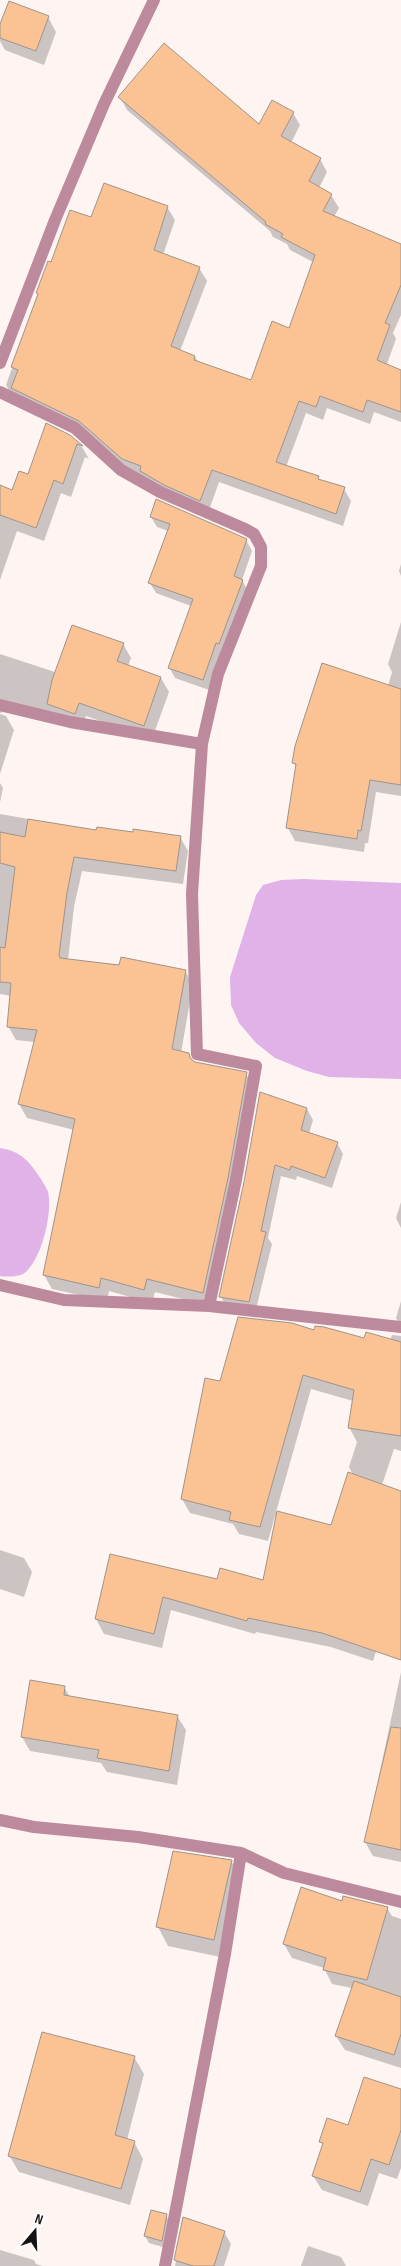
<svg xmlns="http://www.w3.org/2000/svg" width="401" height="2266" viewBox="0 0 401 2266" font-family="'Sofia Sans Condensed',sans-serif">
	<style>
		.water { fill: #e1b2e8 }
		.shadow { fill: #0003; fill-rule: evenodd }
		.building { fill: #fbc293; stroke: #9f948c }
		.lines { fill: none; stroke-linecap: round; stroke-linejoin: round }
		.minor { stroke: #bd8a9d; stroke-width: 12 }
	</style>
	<rect width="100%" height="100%" fill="#fef5f3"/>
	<path class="water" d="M303,879L401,883V1079L329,1077L307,1071L275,1058L256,1043L239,1023L231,1005L230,977L256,895L263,885L281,880Z
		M0,1148C21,1151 30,1162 41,1179C43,1183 47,1188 48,1192C53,1213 41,1263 23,1274C17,1277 6,1277 0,1276Z"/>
	<path class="shadow" d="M48,17L56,32L44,65L5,50L0,41V28Z
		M120,97L259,126L293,113L300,125L291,143L320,159L327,172L319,188L331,195L339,208L334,217L401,246V315L393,333L396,339L387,364L401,371V422L374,412L370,424L327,408L323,420L306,413L286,467L344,489L351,501L343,526L219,482L208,513L130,472L87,434L14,398L6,385L38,295L37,293L52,263L92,219L167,207L175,220L163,255L199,268L207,281L180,351L195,357L198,362L251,382L289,329L313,262L290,250L287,244L273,237L270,231L127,110Z
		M70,436L82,447L89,459L85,457L71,497L61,493L44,541L17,531L0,580V487L13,491Z
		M151,517L246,540L252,551L242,580L248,591L209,690L175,678L169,667L191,606L156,593L150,583L168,531L157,527Z
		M401,564V576L399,571Z
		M401,622V796L376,792L368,843H365L364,852L295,841L288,828L297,769L294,763L388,686L392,672L388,664Z
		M123,644L131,658L128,666L161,678L169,692L152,739L86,716L82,727L10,710L0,713V654L55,672Z
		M0,714L6,716L14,730L0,774Z
		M0,783L3,788L0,802Z
		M0,814L97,831L180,837L188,851L183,884L82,871L74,907L68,960L185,971L193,984L181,1053L188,1054L195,1063L246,1074L254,1087L211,1306L155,1292L152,1303L109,1291L107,1301L52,1289L44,1275L74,1130L27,1118L19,1104L35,1042L16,1040L8,1026L11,996L0,994Z
		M307,1109L313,1120L309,1134L337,1143L343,1154L332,1188L297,1176L296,1180L281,1176L268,1238L272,1244L255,1313L227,1308L221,1297L245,1182Z
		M401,1202V1228L396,1218Z
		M401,1301V1326L396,1318Z
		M315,1332L365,1340H390L392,1335L401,1336V1451L394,1449L380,1491L401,1498V1605L392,1602L373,1661L331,1647L256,1632L255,1634L171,1610L162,1648L104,1634L96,1619L111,1555L217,1581L264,1582L277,1516H275L268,1541L239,1534L233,1524L190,1513L182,1499L221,1382ZM311,1389L353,1401L349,1427L357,1442L349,1467L358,1485L332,1527L276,1512Z
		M0,1550L24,1558L32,1572L24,1597L0,1589Z
		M401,1672V1862L373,1856L365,1842Z
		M64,1687L70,1697L177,1716L186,1730L177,1785L107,1772L101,1763L30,1751L22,1737Z
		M231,1861L242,1879L225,1958L168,1946L158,1927Z
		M343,1903L387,1908L392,1916L401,1919V2068L345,2050L336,2036L352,1988L332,1984L324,1968L292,1958L284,1944Z
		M134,2057L144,2074L127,2140L134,2142L143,2159L130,2205L19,2172L9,2155Z
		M401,2091V2168L397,2179L379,2173L368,2206L322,2190L313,2176L324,2147L321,2141L349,2127Z
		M166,2215L170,2223L166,2248L149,2243L145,2236Z
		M184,2218L224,2232L231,2244L224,2266H175Z
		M308,2246L341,2257L346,2266H301Z
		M0,2250L34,2260L36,2264L43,2266H0Z"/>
	<path class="building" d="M9,1L49,16L36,51L0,38V24Z
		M164,43L259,124L272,100L294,112L281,136L321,158L309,181L332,194L323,211L401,244V285L385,323L390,325L377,360L401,370V412L367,400L363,412L320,396L316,407L299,401L276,462L319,476L318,479L345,487L336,514L212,470L200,501L164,485L140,471L141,466L122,459L79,421L11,388L18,370L11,367L38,294L36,293L48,261L51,262L70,210L91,217L104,183L168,206L154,250L200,267L171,346L195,356L194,360L251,380L272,321L289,328L315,255L281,237L283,234L265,224L266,222L118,97Z
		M46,423L70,435L83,446L77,444L63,484L54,480L36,528L0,515V485L12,490L19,471L28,474Z
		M156,499L247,539L234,576L243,580L219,644L216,643L203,680L168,668L193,599L148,583L170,524L150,517Z
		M72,625L124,643L117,661L161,677L144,726L79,703L75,714L47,704L52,680Z
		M322,663L401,689V785L370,780L361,831L358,830L357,839L286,828L296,764L292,763L295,746Z
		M28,819L96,830L97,827L133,832V829L181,836L176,871L74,857L67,893L59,955L60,958L119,965L121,957L186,970L172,1049L189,1053L190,1058L195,1062L247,1072L228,1178L203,1293L147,1279L144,1290L101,1278L99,1288L43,1275L75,1119L18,1104L37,1030L7,1027L11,983L0,982V947L5,948L15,867L0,863V832L25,837Z
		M260,1092L307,1108L301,1130L338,1142L325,1178L291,1166L290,1170L275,1165L261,1231L266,1232L249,1302L219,1297L244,1182Z
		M238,1317L292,1323L314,1330L315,1326L324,1327L364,1338L366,1332L401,1342V1436L348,1428L354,1390L303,1375L260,1527L229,1520L231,1512L181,1499L205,1378L220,1381Z
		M348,1472L401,1491V1660L322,1633L248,1618L247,1621L163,1597L154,1634L95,1619L110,1554L217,1579L220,1568L263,1580L277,1511L331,1525Z
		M30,1680L65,1686L64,1695L178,1715L169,1771L97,1758L99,1750L21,1737Z
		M391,1727L401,1728V1850L364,1842Z
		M173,1851L232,1860L214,1940L156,1927Z
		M301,1887L342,1901L343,1896L388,1907L367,1980L323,1970L326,1958L283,1944Z
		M354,1981L401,1997V2034L394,2055L335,2036Z
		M42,2032L135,2056L115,2135L135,2141L121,2189L8,2156Z
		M364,2077L401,2089V2130L389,2165L371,2159L360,2192L312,2176L323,2143L319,2142L327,2118L348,2125Z
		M151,2210L167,2214L162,2241L144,2236Z
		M183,2217L225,2231L214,2266H193L174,2260Z"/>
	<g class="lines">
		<path class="minor" d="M0,363L55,220L104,104L154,0
			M0,392L75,428L121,470L160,492L245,529L254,534L261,547V566L218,674L202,744L192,894L197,1054L256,1066L236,1180L209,1306
			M0,705L70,722L202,744
			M0,1285L64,1300L209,1306L401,1327
			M0,1820L34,1827L138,1837L241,1853L284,1873L401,1902
			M165,2266L225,1954L241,1853"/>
	</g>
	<g transform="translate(35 2231) rotate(19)" stroke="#ffffff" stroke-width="4" paint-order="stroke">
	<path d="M0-4L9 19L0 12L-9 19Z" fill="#171211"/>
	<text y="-8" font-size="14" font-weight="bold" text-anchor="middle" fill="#171211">N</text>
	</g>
</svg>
